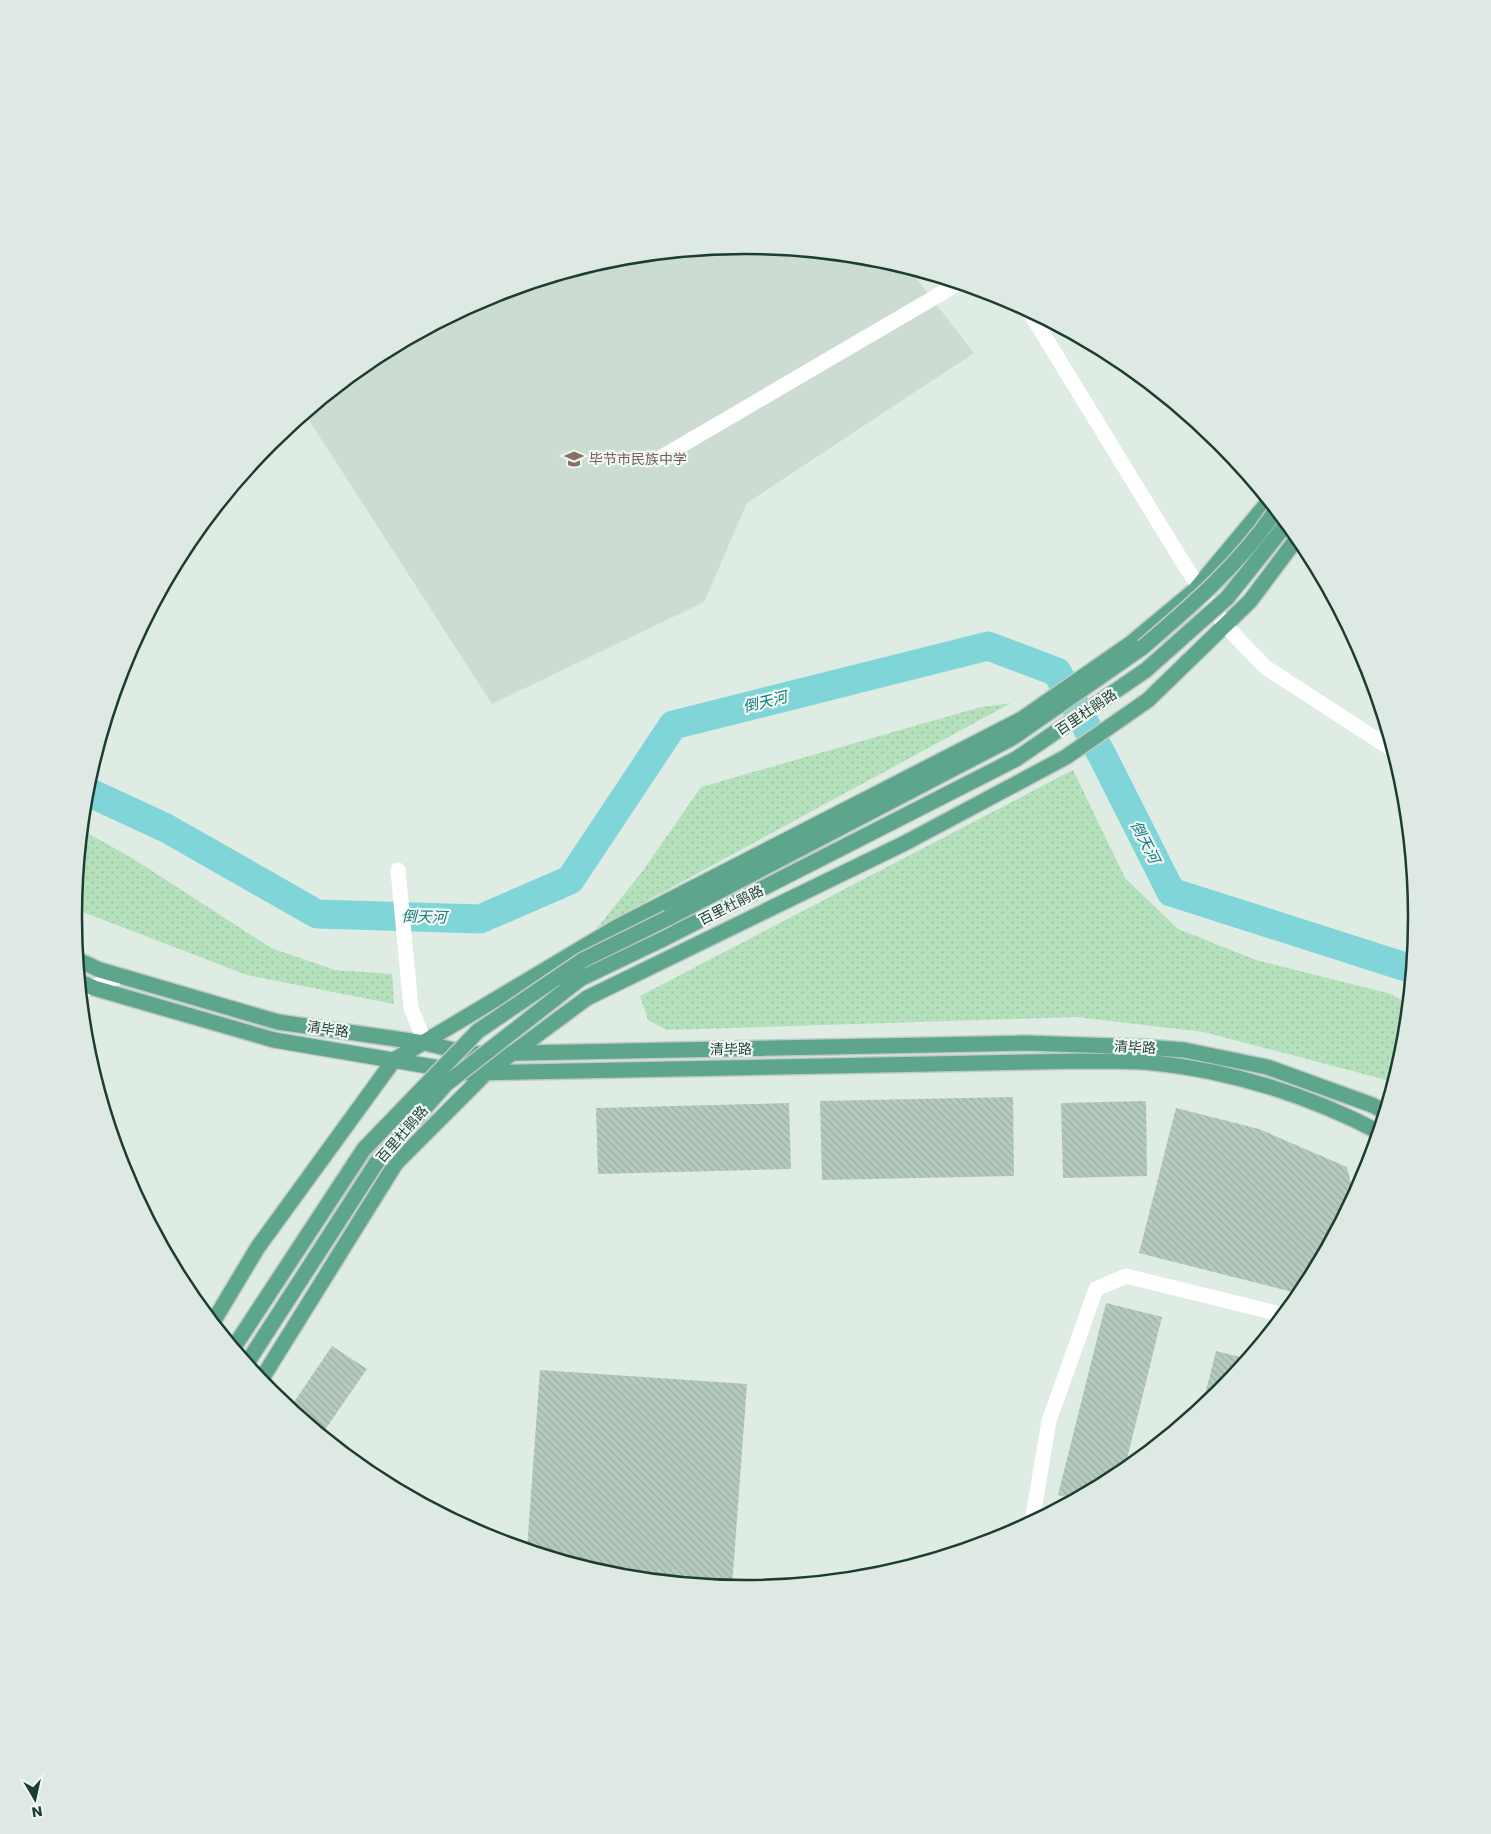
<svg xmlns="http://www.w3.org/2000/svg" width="1491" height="1834" viewBox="0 0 1491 1834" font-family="Poppins,'Noto Sans SC',sans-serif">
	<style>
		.built { fill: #ccdcd3 }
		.park { fill: url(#park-dots) }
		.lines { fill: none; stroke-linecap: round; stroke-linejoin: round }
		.river { stroke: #7fd5d8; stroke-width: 29 }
		.building { fill: url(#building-back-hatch) }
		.major-casing { stroke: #c0c9c5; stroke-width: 18 }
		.minor { stroke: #fff; stroke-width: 15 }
		.major { stroke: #5da68b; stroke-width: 15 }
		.major-bridge-casing { stroke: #c0c9c5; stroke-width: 18; stroke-linecap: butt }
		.major-bridge { stroke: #5da68b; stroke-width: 15 }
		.labels { text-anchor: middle; stroke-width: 4.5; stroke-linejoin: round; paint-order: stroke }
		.education-label { font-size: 14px; fill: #785e54; stroke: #eff8f2; text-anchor: start }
		.street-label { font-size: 14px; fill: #1e3d31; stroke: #eff8f2 }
		.water-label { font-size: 15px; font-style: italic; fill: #127a7f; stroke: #eff8f2 }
		.rim { fill: none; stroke: #1e3d31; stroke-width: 2.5 }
	</style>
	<defs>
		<pattern id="park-dots" width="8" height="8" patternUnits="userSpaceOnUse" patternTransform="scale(1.25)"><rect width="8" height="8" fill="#b4e0bb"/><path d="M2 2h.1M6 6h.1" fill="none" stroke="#9ac1a1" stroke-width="1.8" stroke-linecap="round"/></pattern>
		<pattern id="building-back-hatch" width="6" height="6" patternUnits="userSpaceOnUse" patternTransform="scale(1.25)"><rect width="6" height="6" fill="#b6cabf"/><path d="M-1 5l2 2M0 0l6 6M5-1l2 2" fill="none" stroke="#9caea5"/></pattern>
	</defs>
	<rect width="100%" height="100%" fill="#deece4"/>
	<path class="built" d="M746,245L877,258L908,268L974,353L747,503L704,602L492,704L305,414L373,358L489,296L615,258Z"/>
	<path class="park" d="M1011,703L597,928L642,872L701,787L981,707Z
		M1073,770L1125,878L1178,929L1256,960L1391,994L1409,1005L1404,1048L1394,1082L1204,1032L1076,1017L667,1030L648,1020L640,996Z
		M82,830L132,858L271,948L335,970L392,974L394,1004L247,975L75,909Z"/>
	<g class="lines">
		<path class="river" d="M86,791L166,828L317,914L480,919L570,880L673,725L988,646L1057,672L1103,757L1171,892L1412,969"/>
	</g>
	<path class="building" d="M1013,1097L1014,1176L822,1180L820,1101Z
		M1146,1101L1147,1176L1063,1178L1061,1103Z
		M789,1103L791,1169L598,1174L596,1108Z
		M1176,1108L1259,1129L1347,1167L1354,1197L1300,1294L1139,1253Z
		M1106,1303L1162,1317L1124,1471L1074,1499L1058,1495Z
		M332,1346L367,1369L322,1434L290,1408Z
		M1216,1351L1248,1359L1220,1392L1202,1407Z
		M540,1370L747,1384L732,1587L614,1576L527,1549Z"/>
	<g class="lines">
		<g class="major-casing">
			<path id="major" d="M668,918L1012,738L1143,647
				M661,940L1016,759L1146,670
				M78,960L100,970L278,1022L425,1043L470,1054L1025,1043L1145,1047L1184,1050L1267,1067L1372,1105L1385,1112
				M80,982L94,988L274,1040L469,1073L1082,1061C1106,1062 1131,1060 1155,1063C1232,1071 1310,1096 1379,1132
				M213,1322L258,1247L394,1060L617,927L1022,719L1130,644L1195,590L1269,501
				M261,1380L396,1163L487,1072L587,998L905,843L1066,757L1148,700L1250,601L1298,537"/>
		</g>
		<path class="minor" d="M1029,311L1182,561L1225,625L1265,667L1393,750
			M660,458L959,283
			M398,870L411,1008L425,1043
			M81,991L121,976
			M1032,1522L1049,1421L1096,1289L1126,1276L1284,1315"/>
		<use href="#major" class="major"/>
		<g class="major-bridge-casing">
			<path id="major-bridge" d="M1143,647C1191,606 1241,563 1276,510
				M1146,670L1227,598L1287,523
				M234,1347L364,1149L478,1031L583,960L668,918
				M247,1363L377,1162L446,1084L580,979L661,940"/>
		</g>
		<use href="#major-bridge" class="major-bridge"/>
	</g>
	<defs>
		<g id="school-bare" transform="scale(1.5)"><path d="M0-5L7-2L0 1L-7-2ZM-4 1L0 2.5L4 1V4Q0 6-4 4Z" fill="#8d6e63" stroke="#eff8f2" stroke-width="2.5" paint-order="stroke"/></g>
	</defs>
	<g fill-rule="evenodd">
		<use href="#school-bare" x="574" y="459"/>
	</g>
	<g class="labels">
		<g class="education-label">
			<text x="589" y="464">毕节市民族中学</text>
		</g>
		<g class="street-label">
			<text transform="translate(1086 712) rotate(-34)" y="5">百里杜鹃路</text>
			<text transform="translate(731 905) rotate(-27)" y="5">百里杜鹃路</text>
			<text transform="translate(328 1029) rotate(8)" y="5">清毕路</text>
			<text transform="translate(1135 1047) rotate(3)" y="5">清毕路</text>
			<text transform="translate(731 1049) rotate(-1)" y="5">清毕路</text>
			<text transform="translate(402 1134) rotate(-49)" y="5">百里杜鹃路</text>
		</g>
		<g class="water-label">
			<text transform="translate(765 702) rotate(-14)" y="5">倒天河</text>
			<text transform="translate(1145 842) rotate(63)" y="5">倒天河</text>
			<text transform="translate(424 917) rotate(1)" y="5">倒天河</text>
		</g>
	</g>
	<path d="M0 0H1491V1834H0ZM82 917a663 663 0 1 1 1326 0a663 663 0 1 1-1326 0Z" fill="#dee9e3" fill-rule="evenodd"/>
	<path class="rim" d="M82 917a663 663 0 1 1 1326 0a663 663 0 1 1-1326 0Z"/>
	<g transform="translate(35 1799) rotate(171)" stroke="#eff8f2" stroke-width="4" paint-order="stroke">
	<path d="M0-4L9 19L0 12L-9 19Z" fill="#1e3d31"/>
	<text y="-8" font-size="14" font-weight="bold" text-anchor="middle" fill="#1e3d31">N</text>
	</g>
</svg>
